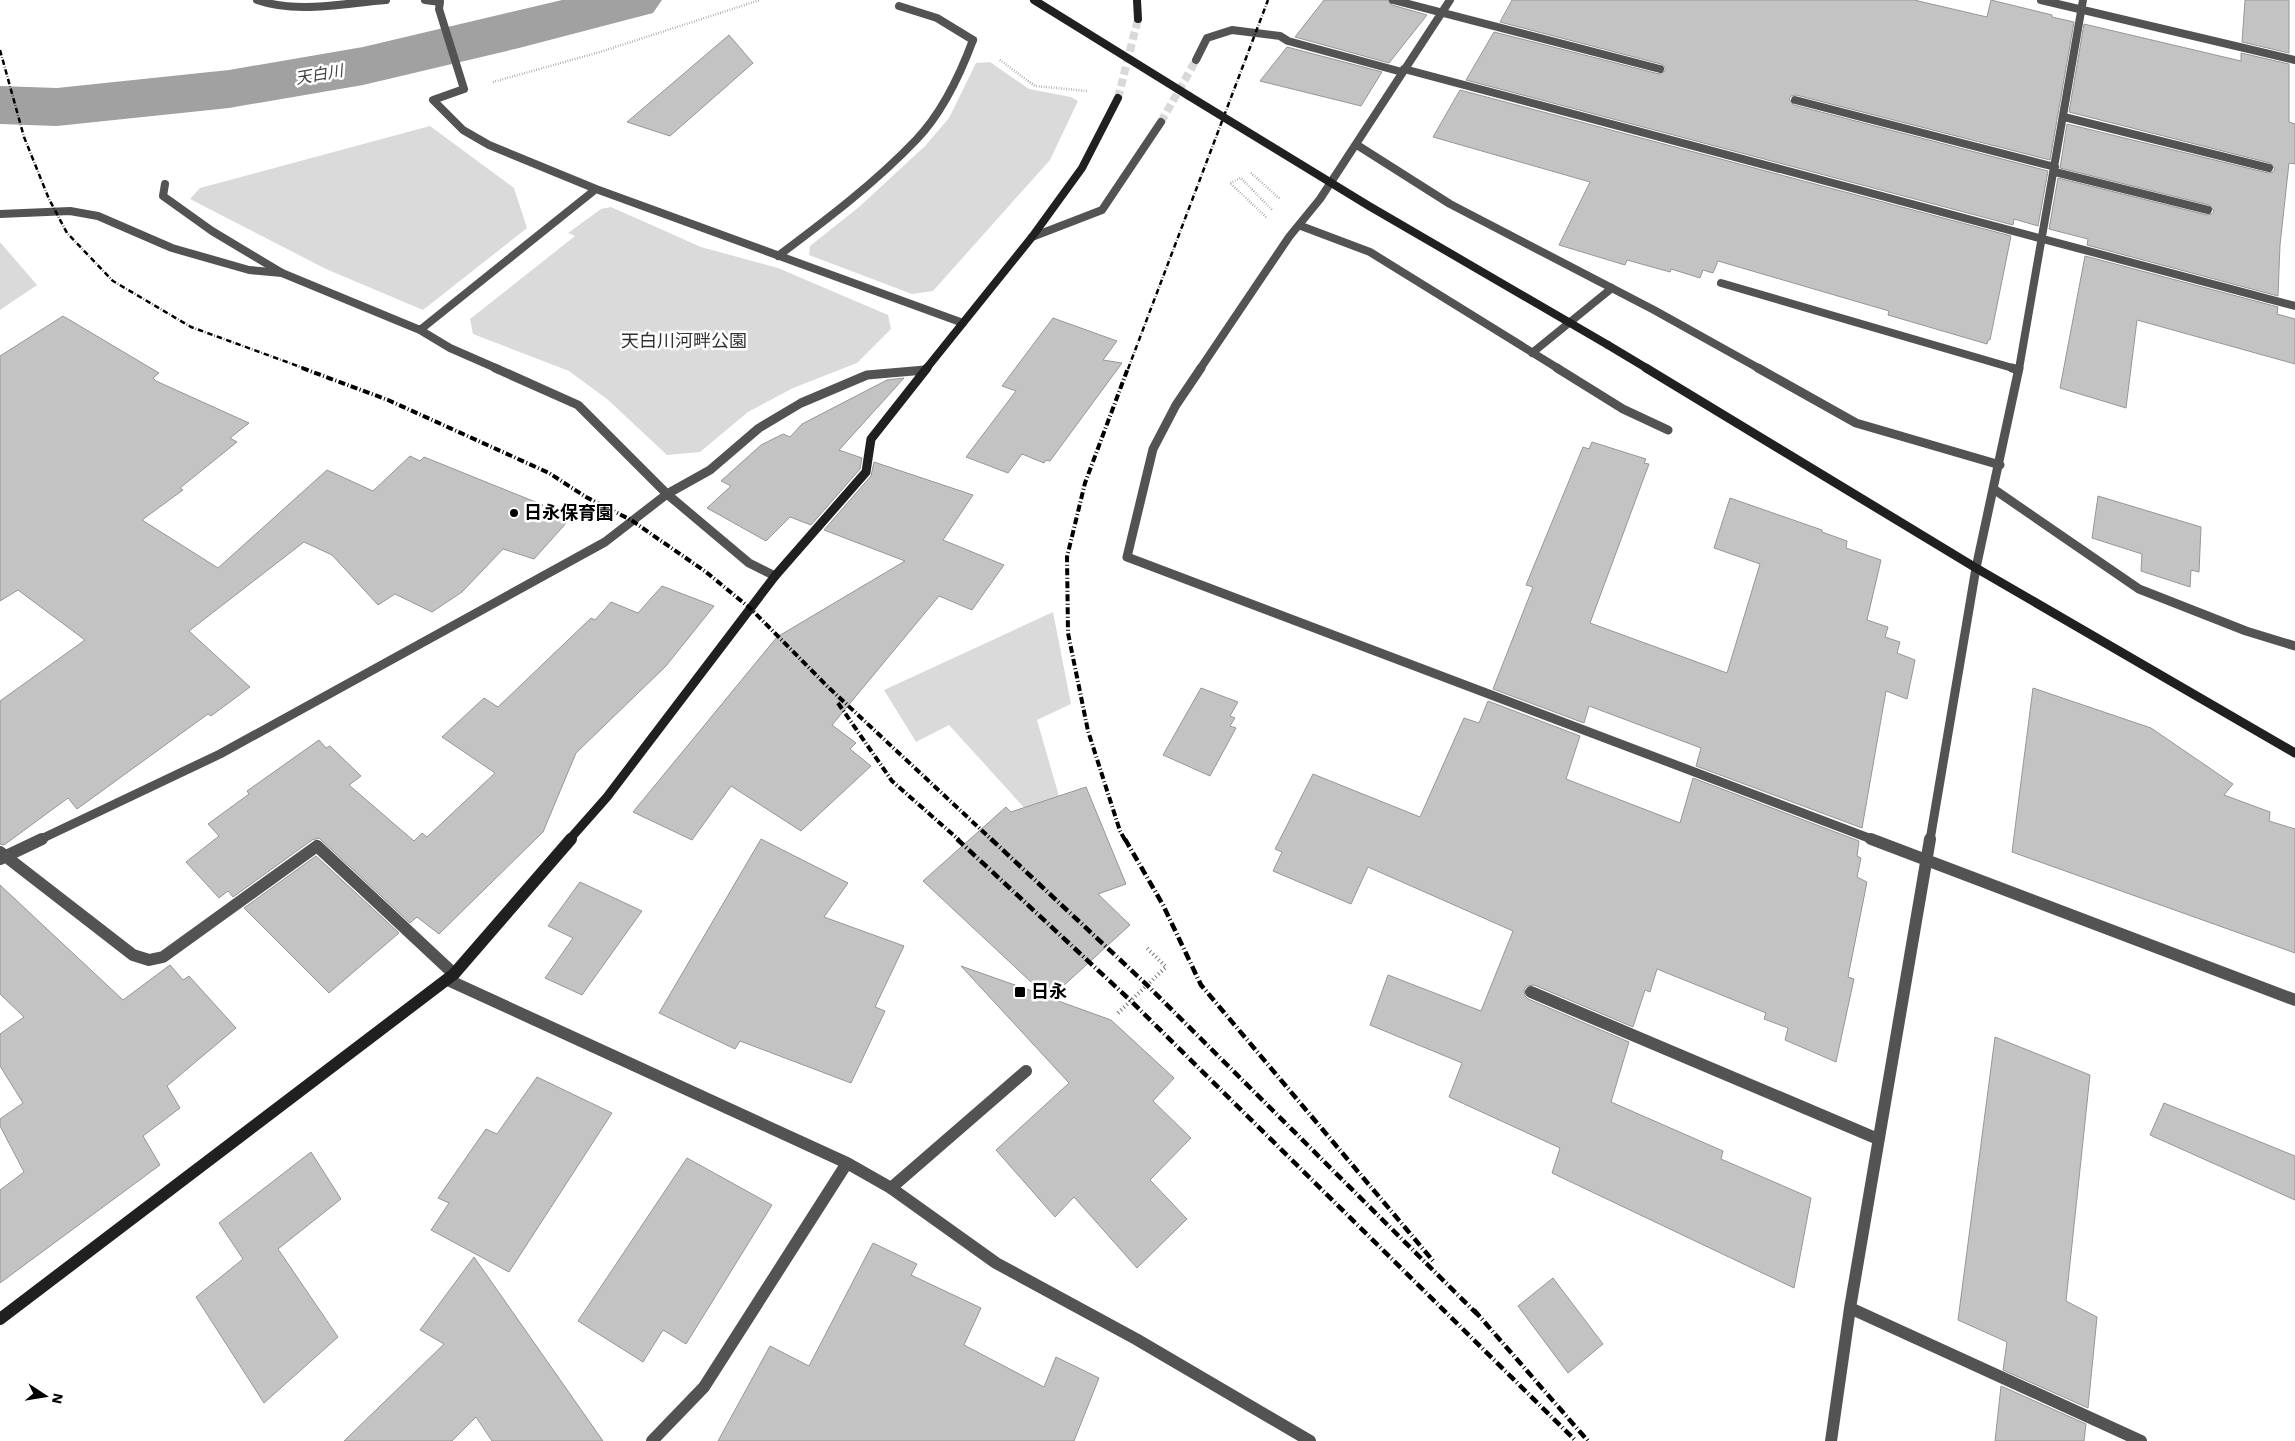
<svg xmlns="http://www.w3.org/2000/svg" width="2295" height="1441" viewBox="0 0 2295 1441" font-family="'Work Sans','Noto Sans JP',sans-serif">
	<style>
		.green { fill: #dadada }
		.lines { fill: none; stroke-linecap: round; stroke-linejoin: round }
		.river { fill: #a1a1a1; fill-rule: evenodd }
		.building { fill: #c3c3c3; stroke: #979797 }
		.street-tunnel { stroke: #d9d9d9; stroke-width: 8; stroke-dasharray: 8 4; stroke-linecap: butt }
		.secondary-tunnel { stroke: #d9d9d9; stroke-width: 8; stroke-dasharray: 8 4; stroke-linecap: butt }
		.path-far1 { stroke: #757575; stroke-width: 2.5; stroke-dasharray: 0.5 2; stroke-linecap: butt }
		.path { stroke: #757575; stroke-width: 4; stroke-dasharray: 1 3; stroke-linecap: butt }
		.lane-far1 { stroke: #535353; stroke-width: 8 }
		.lane { stroke: #535353; stroke-width: 12 }
		.street-far2 { stroke: #535353; stroke-width: 8 }
		.street-far1 { stroke: #535353; stroke-width: 9 }
		.street { stroke: #535353; stroke-width: 12 }
		.secondary-far2 { stroke: #202020; stroke-width: 8 }
		.secondary-far1 { stroke: #202020; stroke-width: 9 }
		.secondary { stroke: #202020; stroke-width: 12 }
		.rail-far2 { stroke: #000; stroke-width: 2.5; stroke-dasharray: 5.5 2 0.5 2; stroke-linecap: butt }
		.rail-far1 { stroke: #000; stroke-width: 4; stroke-dasharray: 7 2.5 1 2.5; stroke-linecap: butt }
		.rail { stroke: #000; stroke-width: 4.5; stroke-dasharray: 9 3 1 3; stroke-linecap: butt }
		.secondary-bridge { stroke: #202020; stroke-width: 8 }
		.poi-dot { fill: #000; stroke: #fff; stroke-width: 2 }
		.labels { text-anchor: middle; stroke-width: 5; stroke-linejoin: round; paint-order: stroke }
		.far-water-label { font-size: 16px; font-style: italic; fill: #424242; stroke: #fff }
		.park-label { font-size: 18px; fill: #313131; stroke: #fff }
		.poi-label { font-size: 18px; font-weight: bold; fill: #000; stroke: #fff; text-anchor: start }
	</style>
	<rect width="100%" height="100%" fill="#fff"/>
	<path class="green" d="M990,62L1029,89L1071,97L1078,101L1050,160L933,291L912,294L809,255L810,246L859,207L925,146L949,118L976,63Z
		M430,126L514,188L527,228L423,310L326,269L190,199L200,188Z
		M611,207L701,247L778,268L888,315L891,329L857,363L793,388L748,412L700,452L667,455L607,399L569,371L473,334L470,319L575,236L568,233L601,209Z
		M0,242L37,285L0,310Z
		M1053,612L1071,704L1037,720L1063,810L1039,824L949,725L916,742L884,690Z"/>
	<g class="lines">
		<path class="river" d="M562,0H662L653,13L519,48L363,85L229,108L57,126L0,124V86L57,88L229,70L363,47Z"/>
	</g>
	<path class="building" d="M1324,0H1388L1392,5L1427,15L1389,63L1295,37Z
		M1512,0H1914L1987,17L1991,0L2052,15V17L2074,22L2050,160L1796,95L1791,96L1789,99L1794,105L2048,171L2038,226L2014,219L2013,225L1466,80L1494,32L1659,74L1665,71V67L1661,64L1500,22Z
		M2245,0H2289V53L2242,42Z
		M2084,24L2241,61V53L2289,64V122L2295,124V164L2289,163L2280,245L2278,296L2087,245L2088,239L2049,229L2058,178L2207,215L2212,214L2214,211L2209,205L2060,168L2067,124L2268,173L2273,172L2275,169L2270,163L2069,112Z
		M729,35L753,63L670,136L627,122Z
		M1287,47L1382,72L1361,106L1260,81Z
		M1460,90L2011,236L1990,340H1988L1987,344L1888,315L1889,311L1718,261L1713,273L1703,270L1700,278L1671,269L1670,272L1627,260L1625,265L1559,245L1590,182L1433,137Z
		M2085,256L2278,307L2277,314L2295,319V364L2137,320L2126,408L2060,388Z
		M63,316L159,373L153,378L156,381L249,423L230,438L237,442L180,488L183,490L142,520L218,568L327,470L373,491L410,456L420,461L424,457L543,505L539,510L568,521L534,559L503,549L462,592L432,612L395,594L378,605L332,555L304,542L189,631L250,687L211,716L208,714L77,809L68,798L4,845L0,844V701L85,640L18,590L0,601V356Z
		M1053,318L1117,341L1103,360L1122,363L1050,461L1046,460L1044,463L1022,454L1008,473L966,457L1016,391L1002,386Z
		M904,378L839,450L862,458L860,469L811,525L790,517L766,541L707,508L731,486L721,481L761,445L783,434L790,437L802,424L887,380Z
		M1592,442L1646,459L1644,463L1649,464L1590,623L1727,673L1760,564L1714,548L1730,498L1822,530V532L1847,541L1846,548L1881,560L1867,620L1888,627L1885,637L1900,642L1897,653L1915,660L1907,699L1886,691L1862,828L1696,766L1701,748L1589,706L1584,723L1493,689L1533,587L1526,585L1583,447L1589,449Z
		M874,462L973,495L943,540L1004,565L972,610L939,596L832,725L856,743L850,749L871,766L801,831L731,786L692,840L633,812L777,637L905,561L824,530L871,476Z
		M2098,496L2201,527L2199,572L2191,570L2190,587L2141,571L2142,554L2092,538Z
		M662,586L714,606L666,666L576,753L543,832L439,934L417,917L410,923L319,838L312,840L233,897L228,891L219,898L186,862L219,836L208,824L249,794L247,791L319,740L326,748L330,746L361,776L349,785L414,841L422,833L427,837L495,773L442,737L484,698L498,707L591,618L595,620L611,602L638,613Z
		M1201,688L1238,702L1230,716L1235,718L1230,726L1236,728L1210,776L1163,755Z
		M2033,688L2151,728L2233,784L2224,795L2270,812L2269,821L2295,829V953L2012,852Z
		M1488,701L1580,736L1566,779L1680,823L1693,778L1859,841L1857,856L1861,858L1857,877L1867,882L1848,977L1854,979L1836,1062L1785,1040L1788,1028L1764,1019L1766,1013L1657,969L1650,992L1645,990L1633,1027L1534,985L1527,986L1524,989L1525,996L1528,999L1629,1042L1611,1102L1723,1151L1721,1159L1811,1198L1794,1288L1552,1173L1560,1148L1449,1097L1462,1063L1370,1025L1388,975L1481,1011L1513,931L1368,867L1351,904L1273,871L1282,852L1275,849L1313,774L1420,817L1464,718L1479,723Z
		M1086,787L1126,884L1098,894L1130,925L1050,998L1111,1020L1174,1078L1153,1101L1191,1138L1150,1180L1187,1219L1137,1268L1074,1197L1055,1217L996,1150L1069,1083L961,966L1046,996L923,881L1006,807L1011,812Z
		M761,839L848,883L824,917L904,946L875,1007L885,1011L851,1083L740,1041L735,1049L659,1013Z
		M316,856L399,933L329,993L244,908Z
		M580,882L642,911L582,995L545,978L573,938L548,926Z
		M0,885L123,1000L170,965L183,980L189,976L236,1028L167,1086L180,1108L143,1136L160,1165L0,1283V1190L24,1172L0,1126V1119L23,1103L0,1066V1034L24,1017L0,994Z
		M1995,1037L2090,1075L2066,1301L2097,1317L2088,1408L2003,1370L2007,1342L1958,1320Z
		M537,1077L612,1113L509,1272L431,1230L449,1203L438,1198L486,1129L497,1134Z
		M2164,1103L2295,1156V1200L2150,1135Z
		M311,1152L341,1199L278,1249L338,1337L264,1403L196,1297L243,1259L219,1223Z
		M687,1158L772,1205L686,1344L663,1330L643,1362L578,1321Z
		M873,1243L917,1264L911,1275L981,1308L964,1345L1044,1387L1056,1357L1099,1378L1074,1441H718L770,1346L809,1366Z
		M474,1257L603,1441H492L476,1417L452,1441H344L444,1344L420,1330Z
		M1553,1278L1603,1344L1568,1373L1518,1306Z
		M2001,1386L2086,1424L2084,1441H1995Z"/>
	<g class="lines">
		<path class="street-tunnel" d="M1161,122L1196,60"/>
		<path class="secondary-tunnel" d="M1118,98L1138,19"/>
		<path class="path-far1" d="M1000,60L1035,86L1087,91
			M493,82L600,52L760,0
			M1251,173L1280,199
			M1266,217L1230,183L1241,178L1272,210"/>
		<path class="path" d="M1118,1013L1166,967L1147,948"/>
		<path class="lane-far1" d="M899,6L937,18L973,40
			M165,184L163,196L212,231L282,273"/>
		<path class="lane" d="M891,1188L1026,1071"/>
		<path class="street-far2" d="M257,0C297,14 345,3 386,0
			M425,0L440,2L439,9L464,89L433,100L463,130L489,145L596,189L420,330L450,348L498,369
			M1393,0L1660,69
			M2041,0L2295,60
			M1196,60L1207,38L1232,30L1280,36L1288,41L1402,72
			M1404,69L2295,306
			M1795,100L2055,167
			M2064,117L2269,168
			M1357,145L1450,204L1654,310L1760,369
			M2055,172L2208,210
			M596,189L963,323
			M0,214L70,211L98,216L172,248L249,270L282,273L420,330
			M1301,226L1370,252L1559,369
			M1032,237L1102,210L1161,122
			M778,256C826,220 875,183 916,140C942,113 960,75 973,40
			M1721,283L2016,369
			M1532,353L1612,288
			M1200,369L1289,237L1320,199L1450,0
			M2019,369L2083,0"/>
		<path class="street-far1" d="M495,368L578,405L667,494L749,563L775,576
			M1201,368L1176,405L1153,449L1127,557L1874,840
			M1557,368L1623,409L1668,430
			M1758,368L1856,423L2000,465
			M2012,368L2018,370
			M1995,490L2139,589L2246,631L2295,646
			M39,840L220,754L605,542L667,494L710,470L759,428L801,403L867,375L925,370
			M1930,840L1976,568L2019,368"/>
		<path class="street" d="M1871,839L2295,1000
			M0,852L133,955L149,960L163,957L317,846L454,974
			M0,859L42,839
			M448,980L847,1163L891,1188L996,1263L1136,1339L1310,1441
			M1531,992L1878,1139
			M1850,1308L2141,1441
			M652,1441L704,1387L847,1163
			M1831,1441L1850,1308L1930,839"/>
		<path class="secondary-far2" d="M1034,0L1189,96
			M1137,0L1138,19
			M1608,345L1648,369
			M926,369L1032,237L1082,168L1118,98"/>
		<path class="secondary-far1" d="M1646,368L1976,568L2295,753
			M569,840L607,797L775,576L866,472L871,439L927,368"/>
		<path class="secondary" d="M0,1319L454,974L571,839"/>
		<path class="rail-far2" d="M0,50L24,137L49,199L67,233L113,281L191,327L306,369
			M1128,369L1268,0"/>
		<path class="rail-far1" d="M302,368L388,400L549,473L586,497L631,520L706,572L751,609L827,686L992,840
			M838,703L892,781L959,840
			M1125,840L1120,831L1088,731L1068,633L1067,557L1085,483L1128,368"/>
		<path class="rail" d="M957,839L1130,1000L1576,1441
			M991,839L1147,985L1477,1314
			M1125,839L1163,905L1201,985L1434,1262
			M1474,1310L1588,1441"/>
		<path class="secondary-bridge" d="M1189,96L1369,206L1608,345"/>
	</g>
	<g class="poi-dot">
		<circle cx="514" cy="513" r="5"/>
		<rect x="1014" y="986" width="12" height="12" rx="2.5"/>
	</g>
	<g class="labels">
		<g class="far-water-label">
			<text transform="translate(319 74) rotate(-10)" y="6">天白川</text>
		</g>
		<g class="park-label">
			<text x="684" y="347">天白川河畔公園</text>
		</g>
		<g class="poi-label">
			<text x="524" y="519">日永保育園</text>
			<text x="1031" y="998">日永</text>
		</g>
	</g>
	<g transform="translate(45 1396) rotate(102)" stroke="#ffffff" stroke-width="4" paint-order="stroke">
	<path d="M0-4L9 19L0 12L-9 19Z" fill="#000000"/>
	<text y="-8" font-size="14" font-weight="bold" text-anchor="middle" fill="#000000">N</text>
	</g>
</svg>
